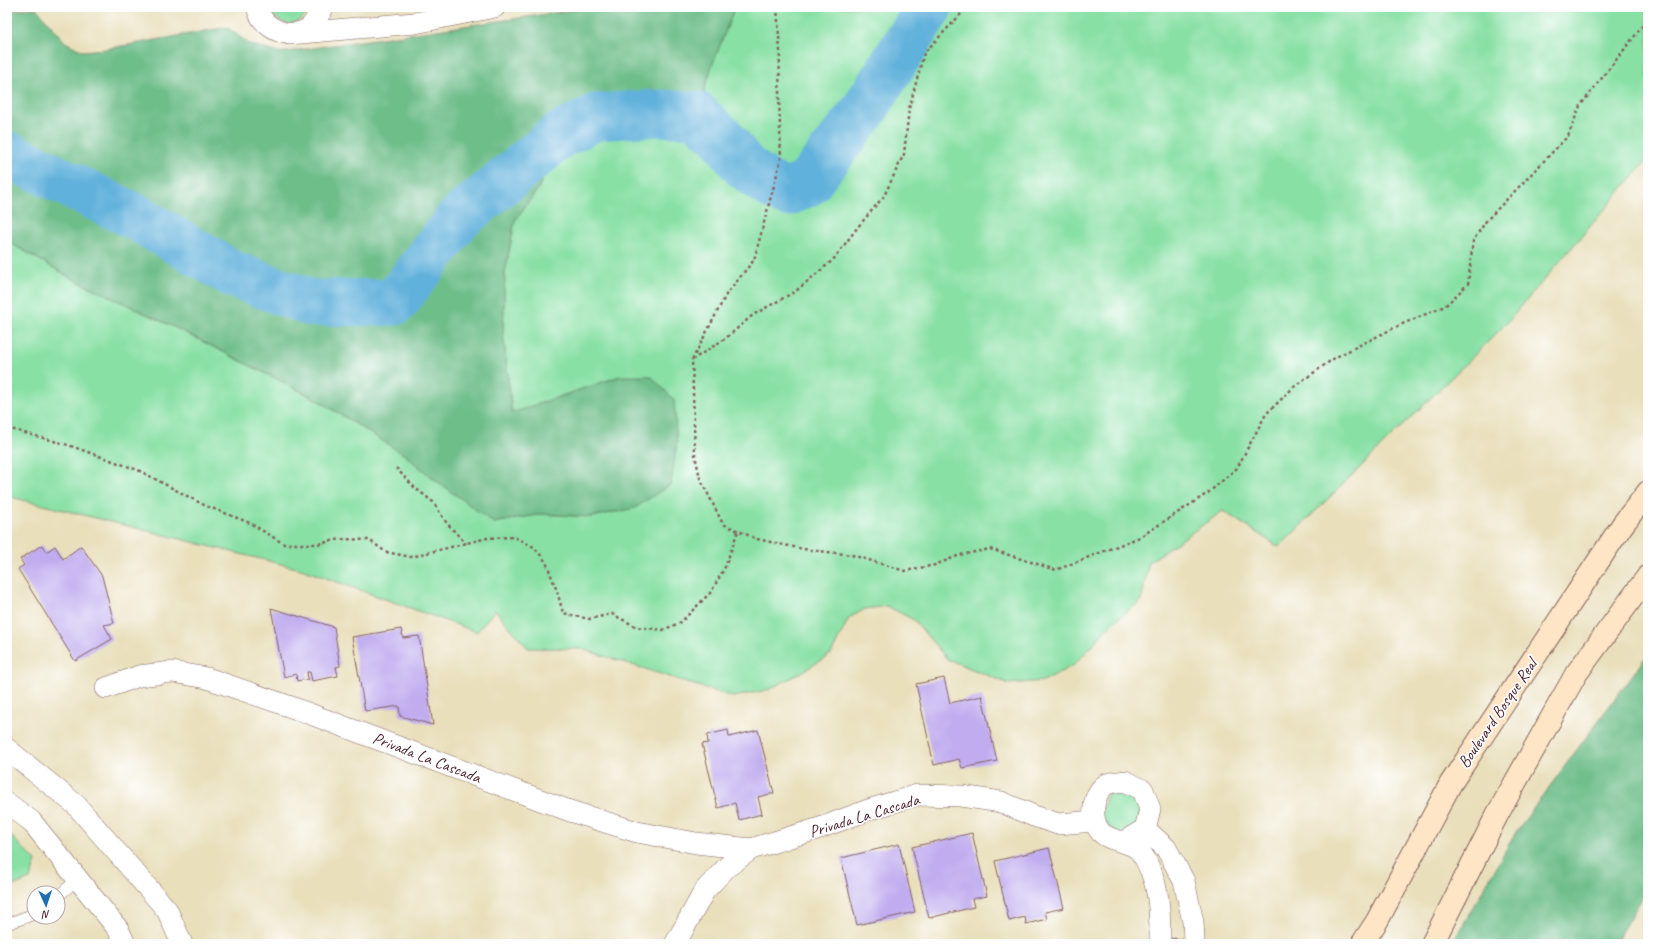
<svg xmlns="http://www.w3.org/2000/svg" width="1655" height="951" viewBox="0 0 1655 951" font-family="Caveat,sans-serif">
	<style>
		.green { fill: #88e0a4; stroke: #698068 }
		.forest { fill: #6ebe8a; stroke: #5c6e5a }
		.lines { fill: none; stroke-linecap: round; stroke-linejoin: round }
		.river { stroke: #61b1db; stroke-width: 47 }
		.building { fill: #c0acef }
		.lane-casing { stroke: #82625d; stroke-width: 12 }
		.street-casing { stroke: #82625d; stroke-width: 22 }
		.secondary-casing { stroke: #82625d; stroke-width: 24 }
		.path { stroke: #82625d; stroke-width: 2.5; stroke-dasharray: 3 3; stroke-linecap: butt }
		.lane { stroke: #fff; stroke-width: 11 }
		.street { stroke: #fff; stroke-width: 21 }
		.secondary { stroke: #fde5c5; stroke-width: 22 }
		.labels { text-anchor: middle; stroke-width: 3.5; stroke-linejoin: round; paint-order: stroke }
		.street-label { font-size: 17px; fill: #4a1f2b; stroke: #fff }
	</style>
	<rect width="100%" height="100%" fill="#fff"/>
	<filter id="ink" filterUnits="userSpaceOnUse"><feTurbulence type="fractalNoise" baseFrequency=".025" numOctaves="2"/><feDisplacementMap in="SourceGraphic" scale="8" xChannelSelector="R" yChannelSelector="G"/><feConvolveMatrix kernelMatrix="1 2 1 2 8 2 1 2 1" color-interpolation-filters="sRGB"/></filter>
	<filter id="wash" filterUnits="userSpaceOnUse"><feTurbulence type="fractalNoise" baseFrequency=".012" numOctaves="4" result="noise"/><feDisplacementMap in="SourceGraphic" scale="16" xChannelSelector="R" yChannelSelector="G"/><feGaussianBlur stdDeviation="0.9" result="paint"/><feColorMatrix in="noise" values="0 0 0 0 0 0 0 0 0 0 0 0 0 0 0 0 0 1.4 0 .05"/><feComposite in="paint" operator="in"/></filter>
	<g filter="url(#wash)">
		<rect width="100%" height="100%" fill="#e9dfbb"/>
		<path class="green" d="M267,7H312C297,28 282,30 267,7Z
			M735,7H1648V159L1506,324L1279,547L1223,511L1149,562L1141,601L1112,623L1074,665L1043,681L1009,684L947,659L914,620L887,606L865,609L849,618L831,654L802,672L768,690L733,697L582,649L528,648L495,610L477,632L301,569L7,496V241L71,278L182,331L316,399L405,455L434,479L494,523L542,514L592,517L634,508L670,484L620,376L512,413L503,333L505,272L515,220L538,189L560,135L596,117L657,113L697,115L711,68Z
			M1124,787L1138,795L1140,825L1122,835L1099,819L1109,790Z
			M7,832L36,861L30,879L8,888Z"/>
		<path class="forest" d="M595,7H735L711,68L697,115L657,113L596,117L560,135L538,189L515,220L505,272L503,333L512,413L620,376H651L674,400L677,443L671,484L635,508L592,517L542,514L494,523L434,479L405,455L316,399L182,331L71,278L7,241V10L36,8L65,42L83,51L106,49L227,27L249,44L279,53Z
			M1648,654V889L1621,932L1616,944H1452L1516,832Z"/>
		<g class="lines">
			<path class="river" d="M7,154L134,216L233,274L311,303L395,302L459,218L560,135L596,117L657,113L697,115L723,139L744,166L765,182L787,193L808,183L863,112L929,7"/>
		</g>
		<g id="blocks">
			<path class="building" d="M42,545L46,552L55,546L63,559L81,546L102,576L114,623L104,625L112,639L75,661L18,569L24,565L20,559Z
				M271,608L334,627L340,666L336,667L338,676L312,681L310,672H307L308,679L297,681L296,674L284,677Z
				M401,629L403,638L419,636L433,725L400,716L399,706L365,711L352,637Z
				M944,678L950,703L982,696L997,761L962,768L959,759L934,765L916,684Z
				M728,730L729,737L758,730L774,793L758,797L762,814L739,820L735,803L718,808L702,744L708,743L707,735Z
				M972,833L987,896L972,899L974,907L929,918L912,847Z
				M899,844L915,912L857,925L841,858Z
				M1049,848L1064,908L1045,912L1047,919L1026,924L1025,917L1009,921L995,861Z
				M1163,938L1191,939L1205,944H1146Z"/>
		</g>
	</g>
	<g filter="url(#ink)">
		<use href="#blocks" fill-opacity="0" stroke="#82625d" stroke-width="1"/>
		<g class="lines">
			<g class="lane-casing">
				<path id="lane" d="M58,896L78,879
					M7,924L34,914"/>
			</g>
			<g class="street-casing">
				<path id="street" d="M257,7C262,29 289,41 309,28C314,24 318,15 322,10V7
					M289,34L415,23L495,7
					M106,688L139,676L172,672L207,678L294,708L570,811L637,832L696,843L751,849L820,828L868,810L917,795L961,796L1001,802L1034,816L1058,824L1094,821
					M7,749L76,805L167,910L182,944
					M7,803L31,821L118,929L125,944
					M1145,829L1166,848L1184,881L1193,922L1194,940
					M1123,842L1145,829L1150,809L1143,790L1125,781C1120,782 1112,782 1107,784C1090,793 1089,828 1106,836C1116,842 1132,842 1140,851C1159,878 1160,908 1160,939
					M675,944L705,890L727,867L751,849"/>
			</g>
			<g class="secondary-casing">
				<path id="secondary" d="M1362,944L1377,921L1451,783L1623,524L1648,492
					M1432,944L1497,815L1576,674L1648,576"/>
			</g>
			<path class="path" d="M777,7L780,51L779,96L781,159L754,260L727,293L692,360L695,455L700,478L723,524L757,539L803,549L852,555L905,571L935,565L960,555L990,549L1056,570L1140,537L1208,493L1237,468L1266,414L1296,385L1336,357L1400,325L1445,306L1468,284L1473,241L1486,221L1568,136L1580,106L1648,19
				M692,360L726,338L753,315L796,291L833,260L857,228L884,196L904,154L909,109L924,53L961,14L971,7
				M7,428L68,445L138,470L204,505L250,523L284,544H318L341,539L369,540L386,552L411,557L487,538L514,537L534,547L546,562L557,591L563,613L589,619L612,614L637,627L663,630L681,622L711,592L725,567L738,531
				M396,468L414,487L433,502L446,522L466,544"/>
			<use href="#lane" class="lane"/>
			<use href="#street" class="street"/>
			<use href="#secondary" class="secondary"/>
		</g>
	</g>
	<g class="labels">
		<g class="street-label">
			<text transform="translate(1497 713) rotate(-56)" y="6">Boulevard Bosque Real</text>
			<text transform="translate(427 757) rotate(21)" y="6">Privada La Cascada</text>
			<text transform="translate(864 815) rotate(-17)" y="6">Privada La Cascada</text>
		</g>
	</g>
	<rect width="1655" height="951" fill="none" stroke="#fff" stroke-width="24"/>
	<g transform="translate(46 905) rotate(177)"><circle r="19" fill="#ffffff" stroke="#b7a5aa"/>
	<path d="M0-3L7 15L0 10L-7 15Z" fill="#1f6fb2"/>
	<text y="-6" font-size="11" font-weight="bold" text-anchor="middle" fill="#4a1f2b">N</text>
	</g>
</svg>
